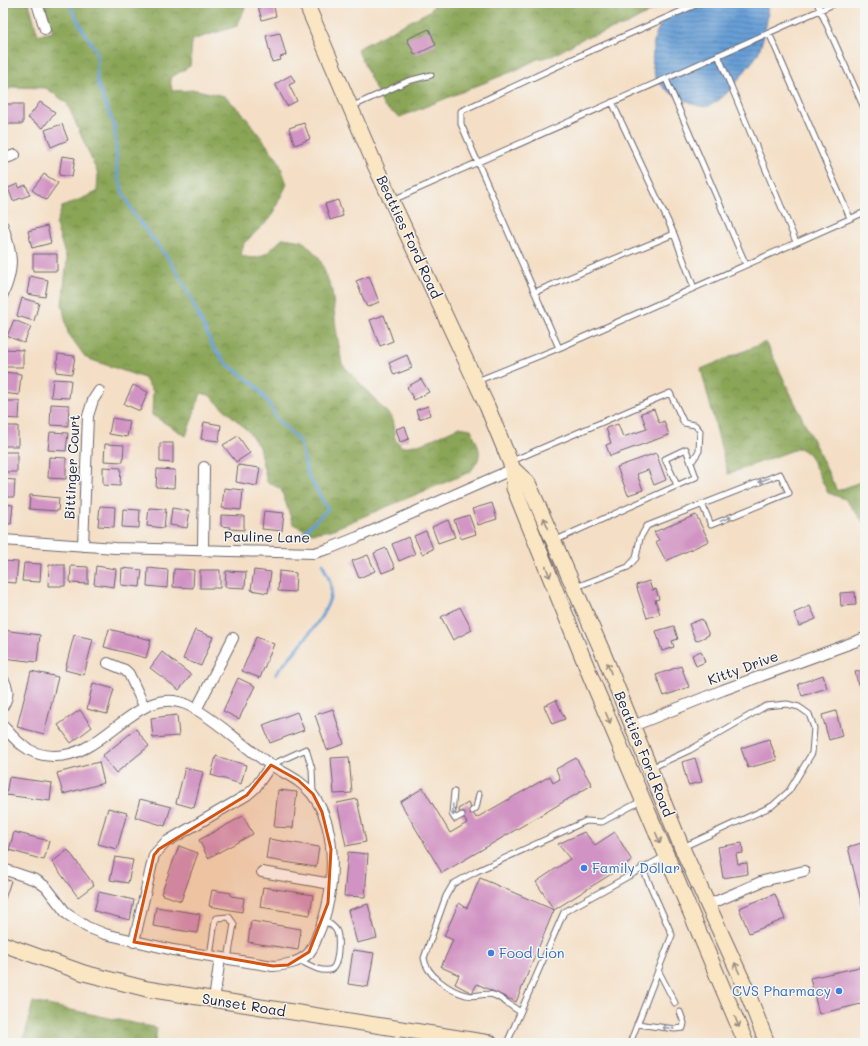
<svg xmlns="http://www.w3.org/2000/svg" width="868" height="1046" viewBox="0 0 868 1046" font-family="Mali,sans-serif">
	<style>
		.forest { fill: url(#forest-crowns); stroke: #566449 }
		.water { fill: url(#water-rules); stroke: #456088 }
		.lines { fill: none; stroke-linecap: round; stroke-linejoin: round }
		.stream { stroke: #689fd6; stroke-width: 3 }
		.building { fill: #d193c3 }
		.service-casing { stroke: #6c646c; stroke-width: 7 }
		.minor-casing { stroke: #6c646c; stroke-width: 12 }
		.secondary-casing { stroke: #6c646c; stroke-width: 17 }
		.service { stroke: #fff; stroke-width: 5 }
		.minor { stroke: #fff; stroke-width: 10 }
		.secondary { stroke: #fbe6c4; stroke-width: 15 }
		.oneway { stroke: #9c9ca7 }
		.oneway2 { stroke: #998e86 }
		.marked { fill: #d45411; fill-opacity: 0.2; stroke: #d45411; stroke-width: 3; stroke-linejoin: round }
		.shop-dot { fill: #3f7fe0; stroke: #f6f6f2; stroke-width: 1.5 }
		.labels { text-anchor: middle; stroke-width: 3; stroke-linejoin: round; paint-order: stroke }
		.street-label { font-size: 14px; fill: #22223b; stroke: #f6f6f2 }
		.shop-label { font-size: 14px; fill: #366cbe; stroke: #f6f6f2; text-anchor: start }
	</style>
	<defs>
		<pattern id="forest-crowns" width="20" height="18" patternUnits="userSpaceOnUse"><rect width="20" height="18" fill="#8aa557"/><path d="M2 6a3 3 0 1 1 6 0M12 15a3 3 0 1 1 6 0" fill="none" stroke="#708649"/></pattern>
		<pattern id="water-rules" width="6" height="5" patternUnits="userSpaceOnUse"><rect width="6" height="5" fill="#689fd6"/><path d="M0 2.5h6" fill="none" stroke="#5581af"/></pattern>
	</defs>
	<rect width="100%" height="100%" fill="#f6f6f2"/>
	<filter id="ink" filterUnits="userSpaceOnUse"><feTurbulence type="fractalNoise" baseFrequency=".025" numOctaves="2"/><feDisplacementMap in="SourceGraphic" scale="8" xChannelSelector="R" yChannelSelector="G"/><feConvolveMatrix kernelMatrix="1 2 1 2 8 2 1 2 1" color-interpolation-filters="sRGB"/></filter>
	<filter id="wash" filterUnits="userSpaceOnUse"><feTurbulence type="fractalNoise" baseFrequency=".012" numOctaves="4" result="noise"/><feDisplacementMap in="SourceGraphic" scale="16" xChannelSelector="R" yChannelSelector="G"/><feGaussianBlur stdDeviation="0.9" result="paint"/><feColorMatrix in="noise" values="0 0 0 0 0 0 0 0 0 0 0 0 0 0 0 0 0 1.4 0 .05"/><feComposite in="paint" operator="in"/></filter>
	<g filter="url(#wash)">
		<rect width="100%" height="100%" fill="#f4dfc6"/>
		<path class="forest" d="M3,3H29L38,35L53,32L44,3H247L237,26L192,40L190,66L170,78L172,91L197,90L224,96L241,111L278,160L287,184L270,219L244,243L241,255C260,264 270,250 283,238L303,241L319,257L332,290L336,328L342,364L392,418L395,439L402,447L421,444L459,427L471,429C479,449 485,454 470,472L331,530L312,533L293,524L281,489L267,482L259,447L249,432L209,395L201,393L186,436L152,415L153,391L144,378L86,358L68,333L62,304L67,261L56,225L62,207L97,192L98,174L67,103L46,88L13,87L3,92Z
			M437,3L653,4L666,3L628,24L582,39L552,56L537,59L518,69L400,117L384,107L357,49L428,12Z
			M766,342L837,491L865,480V524L845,499L828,493L809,454L799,448L728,474L701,369Z
			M33,1002L157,1028L155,1043H23Z"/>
		<path class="water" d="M703,3H768C769,17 764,37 759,51C757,57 751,63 747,68C738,81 723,101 708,106C700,108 694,104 687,101C660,89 650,80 653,49C654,41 656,30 662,23C671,13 690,8 703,3Z"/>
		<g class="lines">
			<path class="stream" d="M69,3L81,27L97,52V83L115,128L117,171L123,193L135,216L167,257L184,284L213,347L225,362L256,386L267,401L277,419L300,442L308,476L328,509L304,532
				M276,674C291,654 333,613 331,588C331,580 325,571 323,564"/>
		</g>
		<g id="blocks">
			<path class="building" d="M257,3H273L276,16L262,20Z
				M429,29L436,45L415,55L407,39Z
				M280,33L286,55L280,57L281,60L272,62L266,36Z
				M291,75L295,82L289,85L297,101L287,106L275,84Z
				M40,102L55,112L43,128L28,118Z
				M6,104H23V124H6Z
				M304,123L310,139L295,145L289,128Z
				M62,124L68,140L51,147L45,130Z
				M62,156L75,158L72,177L59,175Z
				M44,174L58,183L46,200L32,190Z
				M18,184L19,188L26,185L30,195L13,201L8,188Z
				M338,200L343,216L330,220L325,204Z
				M47,226L51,243L32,248L28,231Z
				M33,254H57V271H33Z
				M30,276L48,280L45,297L27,294Z
				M369,276L379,302L367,307L356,281Z
				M22,298L39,303L34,321L17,316Z
				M384,315L393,341L380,346L370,320Z
				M14,320L31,327L24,343L7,336Z
				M4,349L23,350V367H3Z
				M58,354L75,356L72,374L56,372Z
				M407,355L412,368L394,375L389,363Z
				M4,372L21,374L19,395L3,393Z
				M53,379L71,380L69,398L51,397Z
				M421,379L429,392L414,400L407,387Z
				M133,385L148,392L140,411L124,404Z
				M3,401H20L19,419L3,418Z
				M51,404L69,405L68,426L50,425Z
				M428,406L430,415L419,419L416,410Z
				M654,409L659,423L664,421L669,435L610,456L606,445L611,443L606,428L618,424L623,437L647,429L641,413Z
				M112,418L130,421L127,437L109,434Z
				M204,422L221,425L219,441L201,439Z
				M3,426H18V446H3Z
				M405,426L409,439L400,442L396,429Z
				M50,432L68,433L66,451L48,450Z
				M238,436L250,453L236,462L223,445Z
				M160,443H173V463L160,462Z
				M105,444L124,445L123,462L104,461Z
				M3,452H17V472H3Z
				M656,453L666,480L654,485L648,470L637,474L643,490L628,495L617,467Z
				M49,457L66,458V479L48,478Z
				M238,465L260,468L257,486L236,482Z
				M103,467L121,468L120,486L103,485Z
				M157,469L175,470L174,488L156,487Z
				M3,479L15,480L14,497H3Z
				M224,488L243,490L241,510L222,508Z
				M30,495L59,498L58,511L29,509Z
				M492,503L497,519L478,525L472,509Z
				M3,504L13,505L11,524L3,523Z
				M100,506L115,507L114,527L98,526Z
				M149,508L166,509L164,528L147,526Z
				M172,508L190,511L187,528L170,525Z
				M123,509L140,510L139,528L122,527Z
				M264,511L284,513L282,531L262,529Z
				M221,515L244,516V530L229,529L230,527L221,526Z
				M469,515L476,534L461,539L454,520Z
				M696,515L709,541L666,561L656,542L659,540L654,532Z
				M448,520L455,537L438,543L432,527Z
				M426,531L433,549L422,554L414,536Z
				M408,537L415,554L399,561L392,544Z
				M386,548L395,568L382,573L374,553Z
				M368,555L375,571L359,578L352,561Z
				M3,561L18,562L16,583L3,582Z
				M24,563L41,564L40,582L22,581Z
				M49,565H65V586H48Z
				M71,566L88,567V584L70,583Z
				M96,566L116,569L114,587L94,584Z
				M122,568L142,570L140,587L121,585Z
				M148,568L168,570L167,588L147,586Z
				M174,569L194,570L193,588L173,587Z
				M200,570H220V588H200Z
				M254,570L271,572L268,593L251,590Z
				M226,571L246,572L245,588L225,587Z
				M279,571L296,573L295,592L278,591Z
				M649,581L652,590L656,589L659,599L655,600L660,614L647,618L636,585Z
				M855,592L856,605L841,606L840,593Z
				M810,606L816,619L799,626L794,613Z
				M460,607L472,630L453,640L441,617Z
				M702,619L709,635L696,641L689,624Z
				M674,626L678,639L672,641L674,647L662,651L656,631Z
				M109,629L151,640L146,658L104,647Z
				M3,630L40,635L37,662L3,658Z
				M195,630L213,637L201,666L183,659Z
				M74,635L93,639L84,675L65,670Z
				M256,637L274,644L260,678L242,671Z
				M701,651L705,662L696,666L692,655Z
				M162,652L191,675L179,690L150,668Z
				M681,666L689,687L664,696L656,675Z
				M865,670V683L858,684L855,672Z
				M31,671L58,677L44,734L17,727Z
				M823,675L827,688L802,696L798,684Z
				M238,678L255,686L239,719L223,711Z
				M93,683L114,689L107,714L87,709Z
				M556,700L565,719L552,724L544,706Z
				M333,709L344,744L327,750L315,715Z
				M80,710L92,727L71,743L58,725Z
				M836,711L842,736L829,740L822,715Z
				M297,712L304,730L270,743L263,725Z
				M177,715L179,736L153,738L151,718Z
				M136,729L149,746L116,773L102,756Z
				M769,739L777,760L748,768L741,748Z
				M216,756L246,765L241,784L211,775Z
				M349,757L352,793L334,794L331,758Z
				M576,758L592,785L442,873L400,802L423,788L450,833L467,823L458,809L468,803L476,818L550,776L553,783L560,779L556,769Z
				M695,758L702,782L688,785L682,762Z
				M99,762L104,783L63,794L57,773Z
				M185,768L203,772L194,808L176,803Z
				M9,777L52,783L50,801L6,795Z
				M278,790L297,792L293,828L274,827Z
				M140,799L171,807L165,826L135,817Z
				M357,799L366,842L346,846L337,803Z
				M108,808L127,813L117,849L98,844Z
				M243,816L253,834L208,858L199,840Z
				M14,832L49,841L44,860L9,850Z
				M584,832L595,845L615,832L632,861L554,910L536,882L570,859L558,844Z
				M269,839L319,847L316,867L266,859Z
				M865,842V913H864L848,847Z
				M742,843L743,853L736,854L738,864L747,863L748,874L723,878L718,847Z
				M179,846L198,853L181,901L161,894Z
				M68,850L94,885L78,897L52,862Z
				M348,852L368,854L365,897L344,896Z
				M115,857L133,860L128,883L110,880Z
				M480,878L554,910L516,1002L477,984L472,993L455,984L459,975L441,967L453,940L444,936L459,903L467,908Z
				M3,879L11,881L3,905Z
				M263,887L313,895L310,915L260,907Z
				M212,890L231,893V896L244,898L242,912L209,906Z
				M99,892L134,900L130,920L94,911Z
				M775,894L785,919L749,933L739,908Z
				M368,904L377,938L357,943L348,910Z
				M156,907L200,914L197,933L153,926Z
				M251,921L301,929L298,950L248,942Z
				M353,950L374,953L368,987L348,984Z
				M864,966L865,1003L819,1014L810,978Z"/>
		</g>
	</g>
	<g filter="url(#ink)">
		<use href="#blocks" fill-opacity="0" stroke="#6c646c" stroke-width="1"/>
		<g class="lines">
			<g class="service-casing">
				<path id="service" d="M817,3L865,110
					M769,33L850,218
					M718,55L796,242
					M666,79L746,265
					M351,107L408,81L431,75
					M393,200L836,3
					M674,234L694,288
					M535,292L674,234L612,102
					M559,348L461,124V111L588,52L700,3
					M477,381L559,348L865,212
					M512,461L670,393L684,423L695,425L700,431L699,451L691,463
					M554,541L696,477L686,449L665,459L677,485
					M576,587L628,567L636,558L640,538L647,526L780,474L789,493L711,525L702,504
					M271,765L306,749L312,769L313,793
					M651,768L690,750L766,706L787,704L799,707L809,714L814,728L812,753L789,791L772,806L683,847
					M454,792L452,814L455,819L462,815
					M472,811L476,808L479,794
					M210,956L215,921L217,918L229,917L234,924L228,959
					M299,960C307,964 322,974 332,969C339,964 340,936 336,930C333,925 328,923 323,920
					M658,970L675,1003
					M519,1011C512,1007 504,1000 496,996C486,991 476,998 466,995C450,991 426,975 424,958L446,896L453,884L477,871L586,821L602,822L641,801
					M637,1024L675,1029L683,1028L684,1023L680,1012
					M507,1043L564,912L665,856
					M630,1043L672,935L642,867"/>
			</g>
			<g class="minor-casing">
				<path id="minor" d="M37,3L45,29
					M3,159L15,155
					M3,226C12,254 15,267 3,294
					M3,540L115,548L314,553L328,549L358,537L513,469
					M83,546L88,416L93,400L99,391
					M203,549L204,467
					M108,663L125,670L129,674L144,706
					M3,679C9,689 9,696 3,706
					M196,710L233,638
					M3,726C9,732 15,740 22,745C31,752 42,756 53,756C107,758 138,680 190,706C219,721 243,747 271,765C285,774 301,780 312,794C340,830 335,895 318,934C316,940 313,948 309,953C299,963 286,965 273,966L173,950L105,934L87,927L67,914L46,887L36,880L3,869
					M633,726L723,690L865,638
					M262,872L331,884
					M708,905L763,881L804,871
					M134,942L154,855L166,842L247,795L255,788L271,765
					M214,1000L220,958"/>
			</g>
			<g class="secondary-casing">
				<path id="secondary" d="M306,3L375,165L487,406L513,469L514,488L592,680L746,1043
					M513,469L528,483L603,653L682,848L744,984L767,1043
					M3,944L84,973L147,989L490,1043"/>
			</g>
			<use href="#service" class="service"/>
			<use href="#minor" class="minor"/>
			<use href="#secondary" class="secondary"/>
		</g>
		<defs><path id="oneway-shaft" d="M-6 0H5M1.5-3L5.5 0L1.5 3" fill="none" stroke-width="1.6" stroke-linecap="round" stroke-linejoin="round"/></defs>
		<g class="oneway">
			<use href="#oneway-shaft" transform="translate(764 480) rotate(159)"/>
			<use href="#oneway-shaft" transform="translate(726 519) rotate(-22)"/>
			<use href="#oneway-shaft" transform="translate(453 810) rotate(88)"/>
			<use href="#oneway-shaft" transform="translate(668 1028) rotate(-172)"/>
		</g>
		<g class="oneway2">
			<use href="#oneway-shaft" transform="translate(546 523) rotate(-113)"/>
			<use href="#oneway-shaft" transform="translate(548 572) rotate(69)"/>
			<use href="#oneway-shaft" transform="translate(609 668) rotate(-111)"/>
			<use href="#oneway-shaft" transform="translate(608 718) rotate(67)"/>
			<use href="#oneway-shaft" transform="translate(658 838) rotate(67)"/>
			<use href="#oneway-shaft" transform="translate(737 968) rotate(-114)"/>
			<use href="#oneway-shaft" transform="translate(737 1022) rotate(68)"/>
		</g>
	</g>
	<path class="marked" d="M271,765L298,780L313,794L322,812L331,849L328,903L309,952L288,965L273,966L134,942L154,855L159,849L247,795Z"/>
	<g class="shop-dot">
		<circle cx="584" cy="868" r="4"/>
		<circle cx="491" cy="953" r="4"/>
		<circle cx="839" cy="991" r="4"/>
	</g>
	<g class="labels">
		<g class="street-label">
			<text transform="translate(409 237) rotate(65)" y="5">Beatties Ford Road</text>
			<text transform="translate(72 467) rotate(-87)" y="5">Bittinger Court</text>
			<text transform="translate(267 537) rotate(1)" y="5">Pauline Lane</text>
			<text transform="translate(743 668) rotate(-20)" y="5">Kitty Drive</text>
			<text transform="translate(644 754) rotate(68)" y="5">Beatties Ford Road</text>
			<text transform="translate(244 1005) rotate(9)" y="5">Sunset Road</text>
		</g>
		<g class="shop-label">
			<text x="592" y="873">Family Dollar</text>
			<text x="499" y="958">Food Lion</text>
			<text x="831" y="996" text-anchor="end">CVS Pharmacy</text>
		</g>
	</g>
	<rect width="868" height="1046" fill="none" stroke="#f6f6f2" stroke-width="16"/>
</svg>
